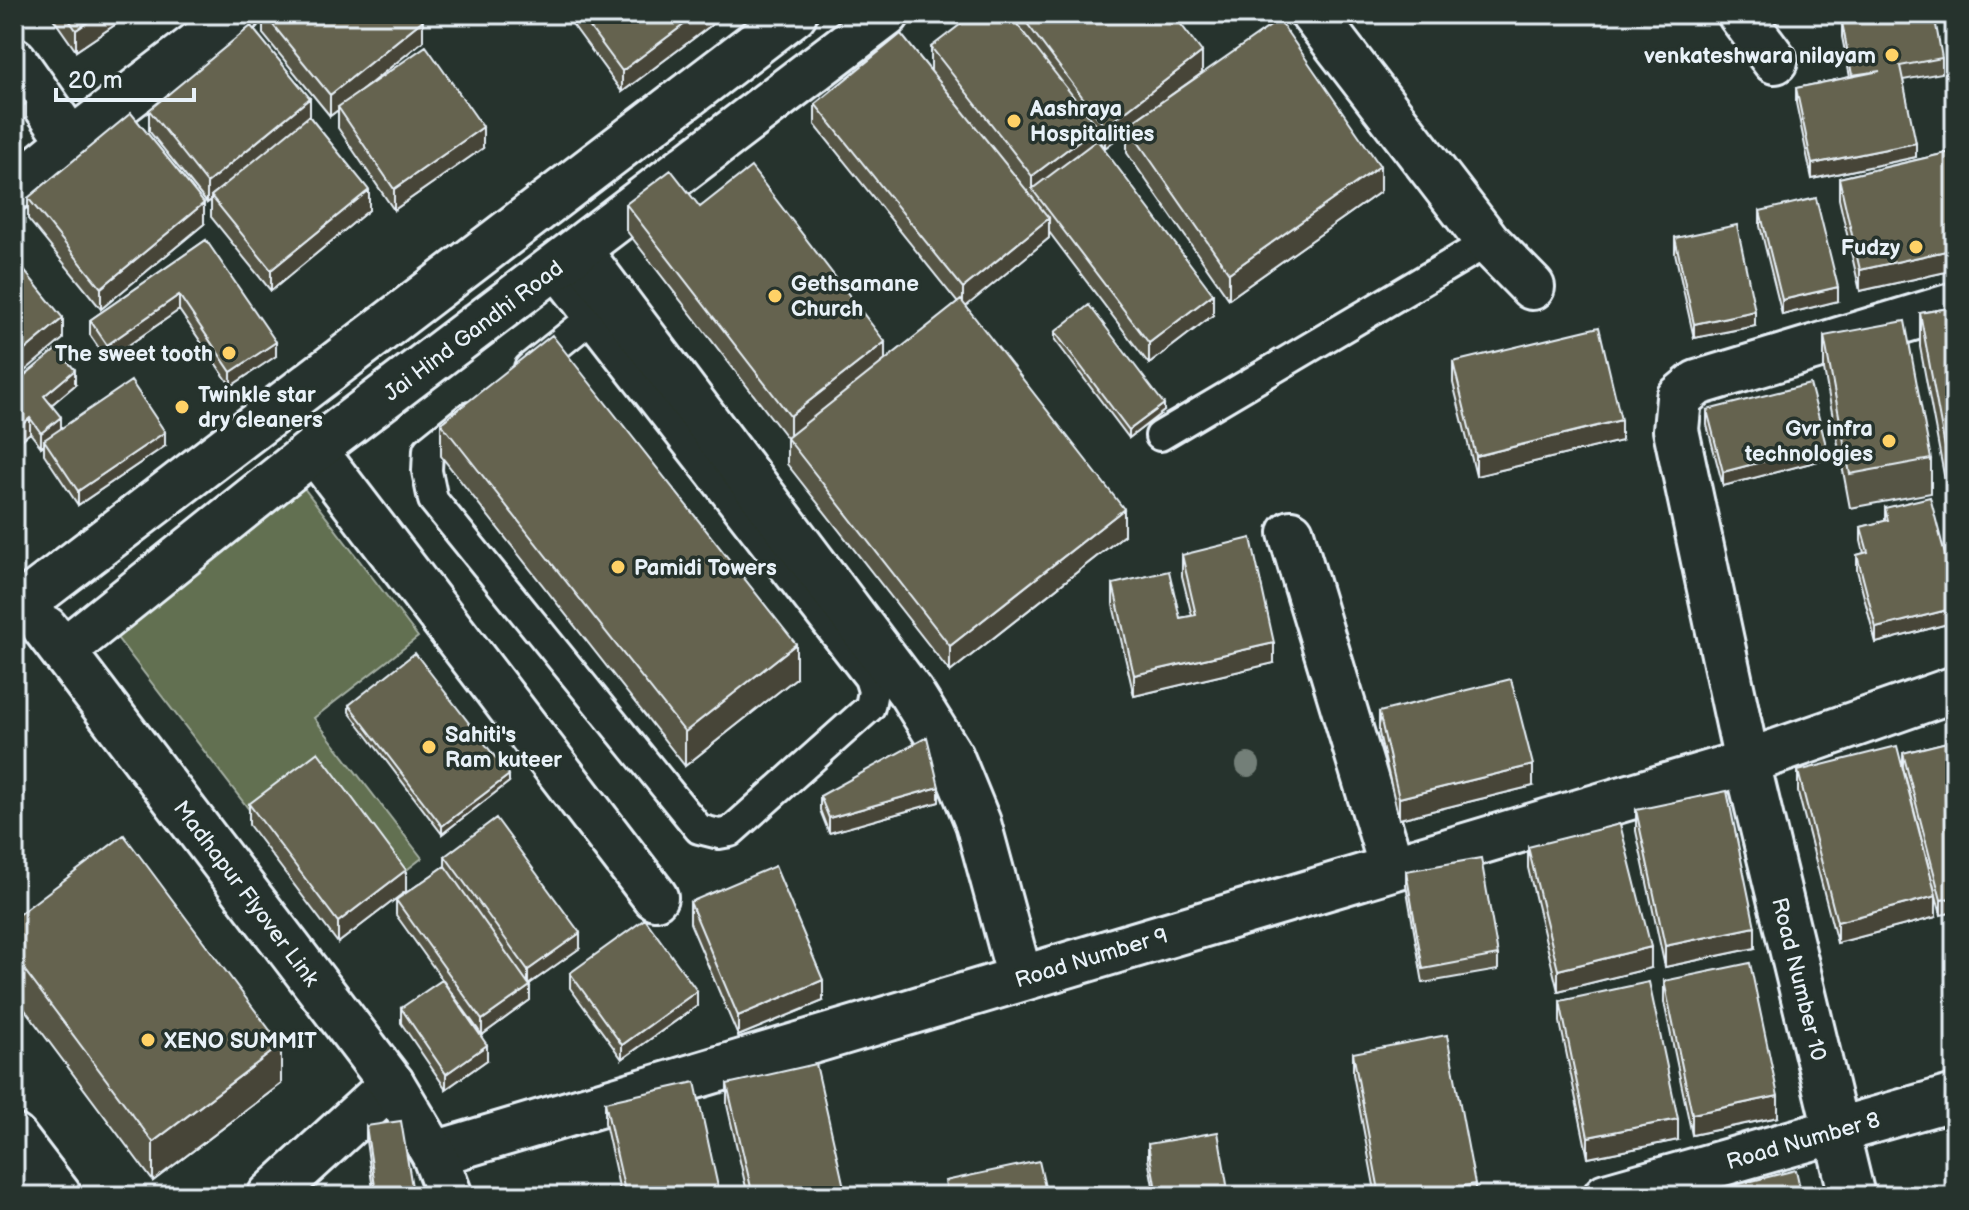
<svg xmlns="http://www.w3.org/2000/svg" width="1969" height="1210" viewBox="0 0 1969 1210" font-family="'Balsamiq Sans',sans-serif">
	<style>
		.grass { fill: #627051; stroke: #a5b0a4; stroke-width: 2 }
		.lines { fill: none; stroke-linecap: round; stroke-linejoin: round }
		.lane-casing { stroke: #e8f1f8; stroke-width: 34 }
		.street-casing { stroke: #e8f1f8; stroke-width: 50 }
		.secondary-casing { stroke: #e8f1f8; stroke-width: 50 }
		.lane { stroke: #26332d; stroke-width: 28 }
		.street { stroke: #26332d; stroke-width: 44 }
		.secondary { stroke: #26332d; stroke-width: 44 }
		.tree { fill: #737f78 }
		.wall { fill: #575544; stroke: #e8f1f8; stroke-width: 2 }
		.shaded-wall { fill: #474537; stroke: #e8f1f8; stroke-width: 2 }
		.building { fill: #65634f; stroke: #e8f1f8; stroke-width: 2 }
		.poi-dot { fill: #ffd166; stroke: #26332d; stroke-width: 3 }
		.labels { text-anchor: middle; stroke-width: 7; stroke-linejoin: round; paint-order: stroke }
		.poi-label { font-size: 22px; font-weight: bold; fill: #e8f1f8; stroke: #26332d; text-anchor: start }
		.street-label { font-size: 22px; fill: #e8f1f8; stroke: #26332d }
	</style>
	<rect width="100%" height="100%" fill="#26332d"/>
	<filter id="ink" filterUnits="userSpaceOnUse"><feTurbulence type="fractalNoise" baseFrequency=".0125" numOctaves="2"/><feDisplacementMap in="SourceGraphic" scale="16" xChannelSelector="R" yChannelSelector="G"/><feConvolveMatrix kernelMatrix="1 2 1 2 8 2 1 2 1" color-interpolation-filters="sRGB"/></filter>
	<g filter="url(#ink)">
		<path class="grass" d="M297,479L418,637L314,718L422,858L337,924L108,626Z"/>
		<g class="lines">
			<g class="lane-casing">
				<path id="lane" d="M529,368L591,318
					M469,417L428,450L427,471L433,500L699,829L719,834L730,832L870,707L873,691L869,678L552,271
					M1160,436L1488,242"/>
			</g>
			<g class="street-casing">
				<path id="street" d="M1313,14L1488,242L1532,287
					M1740,14L1775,61
					M14,60L71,141
					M14,188L71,141L237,14
					M579,251L911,693L951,757L978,823L1020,978
					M314,450L655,897
					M1291,533L1392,868
					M14,1137L59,1196
					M434,1154L1747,762L1955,689
					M270,1196L392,1084
					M1606,1196L1955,1097
					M1852,1196L1747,762L1676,430L1679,398L1697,383L1955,305"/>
			</g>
			<g class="secondary-casing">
				<path id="secondary" d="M25,602L794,14
					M45,628L392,1084L434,1154L450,1196
					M63,651L314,450L887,14"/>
			</g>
			<use href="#lane" class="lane"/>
			<use href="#street" class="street"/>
			<use href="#secondary" class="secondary"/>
		</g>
		<circle class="tree" cx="1248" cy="765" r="12"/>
		<path class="wall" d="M50,14H131L76,51Z
			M263,14H418L423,41L361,91L483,148L394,210L338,128V110L330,116L263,34Z
			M565,14H718V20L622,92Z
			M1010,14H1173L1202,73L1380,192L1229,299L1127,153V130L1105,148L1097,137V140L1213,315L1149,364L1049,232V238L966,306L1124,535L950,672L787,464V438L626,230V204L700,207L885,361L958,303L815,125V104L931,71V47Z
			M1820,14H1839L1828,23Z
			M1842,22L1942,58V73L1903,80L1916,157L1812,179L1796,103V88L1850,77L1842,37Z
			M149,110L310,117L369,210L271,291L211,217V200L207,203L149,131Z
			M1955,151V270L1860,291L1839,199V178Z
			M28,198L204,224L101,309L28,219Z
			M1760,211L1838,301L1782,315L1760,226Z
			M1675,238L1755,326L1694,338L1675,253Z
			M206,240L276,356L231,386L179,310L107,360L90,335V320Z
			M1955,307V490L1947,491L1920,347V313Z
			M1055,332L1164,411L1129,438L1055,340Z
			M1824,336L1931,459V493L1850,508L1824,370Z
			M1453,362L1621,441L1476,476L1453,383Z
			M14,384L75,385L51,405L61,428L165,446L78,505L44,454V445L41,447L30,433L14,446Z
			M1707,410L1826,459L1723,486L1707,425Z
			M441,423L796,678L685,766L441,456Z
			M1885,508L1955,593V622L1876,643L1857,570V555L1864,553L1861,541V527L1885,521Z
			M1182,555L1274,663L1134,696L1113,605V584L1180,618L1192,616L1182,576Z
			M349,705L509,782L442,834L349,712Z
			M1379,712L1533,786L1399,819L1379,733Z
			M1955,740L1941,915L1903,767V753Z
			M1798,771L1936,917L1837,943L1798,792Z
			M820,796L939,802L829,833L820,810Z
			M249,804L406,891L338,943L249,825Z
			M1636,810L1755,948L1665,967L1636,831Z
			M1528,847L1651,968L1558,991L1528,868Z
			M445,856L580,948L529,984L530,1000L482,1035L396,915V900L445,866Z
			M1406,871L1498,955V970L1423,983L1406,885Z
			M690,902L823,1001L738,1036L690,923Z
			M14,918L281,1084L153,1181L14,995Z
			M570,973L697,1006L622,1059L570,988Z
			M1664,981L1778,1117L1692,1135L1664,1002Z
			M1560,1001L1678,1140L1588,1158L1560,1022Z
			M401,1008L487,1060L446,1089L401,1023Z
			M1353,1053L1475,1184V1196H1376L1353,1074Z
			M727,1084L846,1196H748L727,1105Z
			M605,1102L720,1196H621L605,1123Z
			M366,1126L412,1187V1196H374L366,1141Z
			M1148,1144L1229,1196H1155L1148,1159Z"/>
		<path class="shaded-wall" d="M100,14H131L76,51V30Z
			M698,14H718V20L622,92V71Z
			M1828,14H1839L1828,23Z
			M423,20V41L339,109L338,107V110L330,116V95Z
			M1202,52V73L1127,126V130L1105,148V127Z
			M310,98V119L211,196V200L207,203V183Z
			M26,103V118L14,126V112Z
			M483,127V148L394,210V189Z
			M1097,127V161L1032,189V176Z
			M1916,143V157L1812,179V164Z
			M1380,166V192L1229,299V273Z
			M369,190V210L271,291V270Z
			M204,203V224L101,309V288Z
			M1049,218V238L963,309V288Z
			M1955,249V270L1860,291V270Z
			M1838,287V301L1782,315V300Z
			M1213,294V315L1149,364V343Z
			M179,295V310L107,360V345Z
			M1755,311V326L1694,338V324Z
			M63,318V339L14,380V359Z
			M276,342V356L231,386V372Z
			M885,342V368L790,442V416Z
			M75,370V385L44,411V396Z
			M1164,404V411L1129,438V430Z
			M61,417V431L44,440V445L41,447V433Z
			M30,418V433L14,446V431Z
			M1621,420V441L1476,476V456Z
			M165,432V446L78,505V491Z
			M1826,445V459L1723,486V472Z
			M1124,509V535L950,672V646Z
			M1955,608V622L1876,643V628Z
			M1274,643V663L1134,696V675Z
			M796,644V678L685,766V732Z
			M1533,765V786L1399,819V798Z
			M509,775V782L442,834V826Z
			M939,787V802L829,833V818Z
			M406,870V891L338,943V922Z
			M1936,896V917L1837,943V922Z
			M1955,897V912L1941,915V900Z
			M1755,927V948L1665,967V946Z
			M580,933V948L528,985V970Z
			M1651,947V968L1558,991V970Z
			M823,980V1001L738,1036V1016Z
			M530,986V1000L482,1035V1020Z
			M697,991V1006L622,1059V1045Z
			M281,1045V1084L153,1181V1142Z
			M487,1045V1060L446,1089V1074Z
			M1778,1096V1117L1692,1135V1114Z
			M1678,1119V1140L1588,1158V1137Z"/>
		<path class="building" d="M65,14H100L76,30Z
			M264,14H418L423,20L330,95Z
			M580,14H698L622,71Z
			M974,14H1009L1097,127L1032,176L931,47Z
			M1020,14H1173L1202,52L1105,127Z
			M1887,14H1934L1942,58L1900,66L1916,143L1812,164L1796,88L1880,71L1852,75L1842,22Z
			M1279,20L1380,166L1229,273L1127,126Z
			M251,26L310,98L207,183L149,110Z
			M901,34L1049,218L963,288L815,104Z
			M426,46L483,127L394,189L338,107Z
			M14,87L26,103L14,112Z
			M131,113L204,203L101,288L28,198Z
			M309,116L369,190L271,270L211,196Z
			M1097,140L1213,294L1149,343L1032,189Z
			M1955,151V249L1860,270L1839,178Z
			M751,167L885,342L790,416L626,204L671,170L700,207Z
			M1816,198L1838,287L1782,300L1760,211Z
			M1737,225L1755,311L1694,324L1675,238Z
			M206,240L276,342L231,372L179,295L107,345L90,320Z
			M14,258L63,318L14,359Z
			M961,300L1124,509L950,646L787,438Z
			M1089,305L1164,404L1129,430L1055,332Z
			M1955,307V456L1947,458L1920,313Z
			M1905,321L1931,459L1850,474L1824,336Z
			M1599,327L1621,420L1476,456L1453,362Z
			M552,335L796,644L685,732L441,423Z
			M57,349L75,370L44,396L61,417L41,433L30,418L14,431V384Z
			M131,381L165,432L78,491L44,440Z
			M1810,384L1826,445L1723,472L1707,410Z
			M1930,497L1955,593V608L1876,628L1857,555L1868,552L1861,527L1888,520L1885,508Z
			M1251,538L1274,643L1134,675L1113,584L1169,571L1180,618L1196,615L1182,555Z
			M415,653L509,775L442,826L349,705Z
			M1511,679L1533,765L1399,798L1379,712Z
			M927,737L939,787L829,818L820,796Z
			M1955,740V897L1941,900L1903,753Z
			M1897,746L1936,896L1837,922L1798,771Z
			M318,752L406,870L338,922L249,804Z
			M1727,791L1755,927L1665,946L1636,810Z
			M496,818L580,933L528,970L445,856Z
			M1620,824L1651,947L1558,970L1528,847Z
			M124,835L281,1045L153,1142L14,956V918Z
			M1481,858L1498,955L1423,969L1406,871Z
			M445,866L530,986L482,1020L396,900Z
			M775,866L823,980L738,1016L690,902Z
			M645,919L697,991L622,1045L570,973Z
			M1750,963L1778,1096L1692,1114L1664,981Z
			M442,980L487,1045L446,1074L401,1008Z
			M1649,982L1678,1119L1588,1137L1560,1001Z
			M1447,1035L1475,1184L1413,1196H1380L1353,1053Z
			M816,1064L846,1196H753L727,1084Z
			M695,1082L720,1196H626L605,1102Z
			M401,1121L412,1187L376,1193L366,1126Z
			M1218,1132L1229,1196H1157L1148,1144Z
			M1039,1161L1047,1196H948L945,1181Z
			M1796,1170L1802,1196H1735L1732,1186Z"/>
	</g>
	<g class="poi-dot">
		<circle cx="1892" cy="55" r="8"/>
		<circle cx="1014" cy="121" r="8"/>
		<circle cx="1916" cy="247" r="8"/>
		<circle cx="775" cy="296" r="8"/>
		<circle cx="229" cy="353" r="8"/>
		<circle cx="182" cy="407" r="8"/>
		<circle cx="1889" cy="441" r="8"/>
		<circle cx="618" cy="567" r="8"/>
		<circle cx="429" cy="747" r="8"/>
		<circle cx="148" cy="1040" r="8"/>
	</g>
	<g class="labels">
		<g class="poi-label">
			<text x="1876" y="63" text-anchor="end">venkateshwara nilayam</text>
			<text x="1030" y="116">Aashraya<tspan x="1030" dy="25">Hospitalities</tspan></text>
			<text x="1900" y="255" text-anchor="end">Fudzy</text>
			<text x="791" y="291">Gethsamane<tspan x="791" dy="25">Church</tspan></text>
			<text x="213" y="361" text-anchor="end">The sweet tooth</text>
			<text x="198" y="402">Twinkle star<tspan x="198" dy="25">dry cleaners</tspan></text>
			<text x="1873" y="436" text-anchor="end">Gvr infra<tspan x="1873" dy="25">technologies</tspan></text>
			<text x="634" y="575">Pamidi Towers</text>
			<text x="445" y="742">Sahiti's<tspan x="445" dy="25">Ram kuteer</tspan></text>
			<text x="164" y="1048">XENO SUMMIT</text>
		</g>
		<g class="street-label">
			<text transform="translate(473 330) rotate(-37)" y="8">Jai Hind Gandhi Road</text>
			<text transform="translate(247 893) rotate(53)" y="8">Madhapur Flyover Link</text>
			<text transform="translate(1091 957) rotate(-17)" y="8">Road Number 9</text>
			<text transform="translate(1800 979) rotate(76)" y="8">Road Number 10</text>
			<text transform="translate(1803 1140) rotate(-16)" y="8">Road Number 8</text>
		</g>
	</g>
	<rect width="1969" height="1210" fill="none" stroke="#26332d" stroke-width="48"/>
	<rect x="24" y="24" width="1921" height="1162" fill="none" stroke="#e8f1f8" stroke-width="3" filter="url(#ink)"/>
	<path d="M56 88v12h138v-12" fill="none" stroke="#e8f1f8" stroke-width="4"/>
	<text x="68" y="88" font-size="24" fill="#e8f1f8" stroke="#26332d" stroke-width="6" paint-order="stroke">20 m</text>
</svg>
